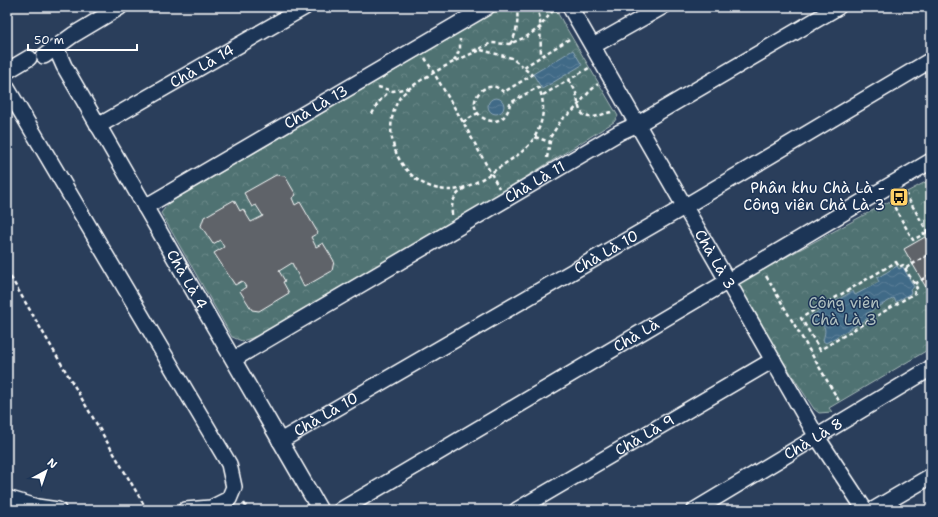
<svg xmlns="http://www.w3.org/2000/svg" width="938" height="517" viewBox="0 0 938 517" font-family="'Shantell Sans',sans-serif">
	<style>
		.park { fill: url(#park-crowns); stroke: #a7b8b8 }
		.water { fill: url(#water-waves); stroke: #8ca6b7 }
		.building { fill: #5e6369; stroke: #fff }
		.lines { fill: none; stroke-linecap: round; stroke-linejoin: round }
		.minor-casing { stroke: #fff; stroke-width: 18 }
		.path { stroke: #fff; stroke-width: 2.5; stroke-dasharray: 4 3; stroke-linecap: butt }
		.minor { stroke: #1d3557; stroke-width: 15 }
		.labels { text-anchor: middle; stroke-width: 3; stroke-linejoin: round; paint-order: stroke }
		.street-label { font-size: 15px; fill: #fff; stroke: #1d3557 }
		.poi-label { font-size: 15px; fill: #fff; stroke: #1d3557; text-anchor: end }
		.park-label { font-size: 15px; fill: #b0c0c0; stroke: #1d3557 }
	</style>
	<defs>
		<pattern id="park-crowns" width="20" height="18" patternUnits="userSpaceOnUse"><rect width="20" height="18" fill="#4f7272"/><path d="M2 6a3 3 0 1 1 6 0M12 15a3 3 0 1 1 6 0" fill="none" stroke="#698787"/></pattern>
		<pattern id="water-waves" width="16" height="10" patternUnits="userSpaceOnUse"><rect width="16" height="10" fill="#406a87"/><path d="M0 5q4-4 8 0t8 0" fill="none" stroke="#5d8099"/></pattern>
	</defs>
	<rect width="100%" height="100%" fill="#2a3e5b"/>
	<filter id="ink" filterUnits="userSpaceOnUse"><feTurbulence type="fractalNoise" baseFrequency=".025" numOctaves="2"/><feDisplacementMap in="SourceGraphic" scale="8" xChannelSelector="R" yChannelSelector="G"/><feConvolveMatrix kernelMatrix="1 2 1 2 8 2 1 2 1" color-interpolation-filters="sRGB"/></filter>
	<g filter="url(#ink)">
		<path class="park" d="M503,7H554L618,116L614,122L502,192L258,336L242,341L232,337L161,213L169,203Z
			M931,179V348L829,408L832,412L819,413L814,409L734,285Z"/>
		<path class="water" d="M573,50L582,65L542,89L533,74Z
			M488 106a8 8 0 1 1 16 0a8 8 0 1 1-16 0Z
			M897,266L899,269L903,267L914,287L910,290L911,293L896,302L894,298L866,314L868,318L826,343L823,341C824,335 828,327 820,323C816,322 813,323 810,320L809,317L853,291L855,295L879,282L877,278Z"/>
		<path class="building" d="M276,175L285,176L296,195L292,198L295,205L300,202L318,233L311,237L316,247L323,243L334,261L332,271L304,287L292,263L279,271L285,281L283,282L289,293L259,311L252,310L240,291L246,287L242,281L235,285L214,253L224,247L220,240L213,244L201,226L204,217L234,200L240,211L243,209L251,222L263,216L256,205L252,207L244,193Z
			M925,237L931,248V296L904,249Z"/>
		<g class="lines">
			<g class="minor-casing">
				<g id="minor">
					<path id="s1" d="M570,7L817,437L865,510"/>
					<path d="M593,46L662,7"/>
					<path id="s2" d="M56,48L64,66L320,510"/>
					<path d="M44,56L73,35L120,7"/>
					<path d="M7,71L29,58"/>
					<path d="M7,88L229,464L234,487L229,499L211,508L185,510"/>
					<path id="s3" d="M98,126L305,7"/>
					<path id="s4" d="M145,207L487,7"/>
					<path id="s5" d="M234,359L620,132L638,124L838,7"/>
					<path id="s6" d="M280,441L684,207L931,60"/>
					<path d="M7,498L37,507L58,510"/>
					<path id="s7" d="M341,510L931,161"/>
					<path id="s8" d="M517,510L773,360"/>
					<path id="s9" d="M695,510L931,368"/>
					<path d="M873,510L931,476"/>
				</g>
			</g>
			<path class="path" d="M537,7L540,19L541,56
				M510,44C518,33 518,20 517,7
				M481,50L512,58L532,75L504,92L496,87C490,86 484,87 479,93C461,115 505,138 510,103L538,87C548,106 542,129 529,145C520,155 508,161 497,169C484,178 465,191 448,190C404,189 377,137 399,99C409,83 463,56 481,50Z
				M473,51L492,43L509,44L526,37L539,28L555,8
				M425,58L463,122L499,188
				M454,61L460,49V39
				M524,67L571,38
				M569,80C572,85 576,91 577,97C579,107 579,118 593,117C600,116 607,112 614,112
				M378,87L393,91L408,88
				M543,95L589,68
				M372,114L378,103L389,91
				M463,122L478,113
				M535,137L550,142
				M547,158L551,136L562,119L572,112L590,91L598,84
				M905,193L931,238
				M891,201L913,240L931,230
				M452,215C451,202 454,195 465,188
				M896,262L899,267L903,265L917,288L914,290L915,293L820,350L801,318Z
				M906,268L931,253
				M7,271L147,510
				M766,276L839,401
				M915,284L931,274
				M244,503L248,510"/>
			<use href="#minor" class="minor"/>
		</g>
	</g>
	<defs>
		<g id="bus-square" transform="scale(1)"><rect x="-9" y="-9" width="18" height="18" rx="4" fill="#ffd166" stroke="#1d3557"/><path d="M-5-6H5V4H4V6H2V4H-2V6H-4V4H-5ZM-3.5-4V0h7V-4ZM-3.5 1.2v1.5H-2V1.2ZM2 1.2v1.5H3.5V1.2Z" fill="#111"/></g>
	</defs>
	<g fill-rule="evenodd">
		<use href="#bus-square" x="899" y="197"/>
	</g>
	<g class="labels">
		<g class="street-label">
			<text dy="5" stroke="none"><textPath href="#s3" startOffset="120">Chà Là 14</textPath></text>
			<text dy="5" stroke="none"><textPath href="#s4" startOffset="198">Chà Là 13</textPath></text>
			<text dy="5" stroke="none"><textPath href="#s5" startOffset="349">Chà Là 11</textPath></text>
			<text dy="5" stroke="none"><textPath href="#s6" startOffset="377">Chà Là 10</textPath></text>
			<text dy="5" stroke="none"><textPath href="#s1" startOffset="291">Chà Là 3</textPath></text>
			<text dy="5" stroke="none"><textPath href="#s2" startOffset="266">Chà Là 4</textPath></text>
			<text dy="5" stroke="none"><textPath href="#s7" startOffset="343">Chà Là</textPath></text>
			<text dy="5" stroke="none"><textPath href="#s6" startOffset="53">Chà Là 10</textPath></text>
			<text dy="5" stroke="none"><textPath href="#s8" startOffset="148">Chà Là 9</textPath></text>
			<text dy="5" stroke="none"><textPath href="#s9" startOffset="138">Chà Là 8</textPath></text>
		</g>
		<g class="poi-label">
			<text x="885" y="193">Phân khu Chà Là -<tspan x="885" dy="17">Công viên Chà Là 3</tspan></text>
		</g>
		<g class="park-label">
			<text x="844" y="308">Công viên<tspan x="844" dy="17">Chà Là 3</tspan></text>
		</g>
	</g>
	<rect width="938" height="517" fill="none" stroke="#1d3557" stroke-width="24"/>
	<rect x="12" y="12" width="914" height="493" fill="none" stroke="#fff" stroke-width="1.5" filter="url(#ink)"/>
	<g transform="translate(46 471) rotate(40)" stroke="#1d3557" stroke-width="3" paint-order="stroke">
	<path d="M0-3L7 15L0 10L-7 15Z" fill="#ffffff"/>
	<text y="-6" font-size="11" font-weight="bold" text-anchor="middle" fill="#ffffff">N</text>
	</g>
	<path d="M28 44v6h109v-6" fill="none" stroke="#ffffff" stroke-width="2"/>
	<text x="34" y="44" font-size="12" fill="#ffffff" stroke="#1d3557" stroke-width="3" paint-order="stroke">50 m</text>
</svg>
